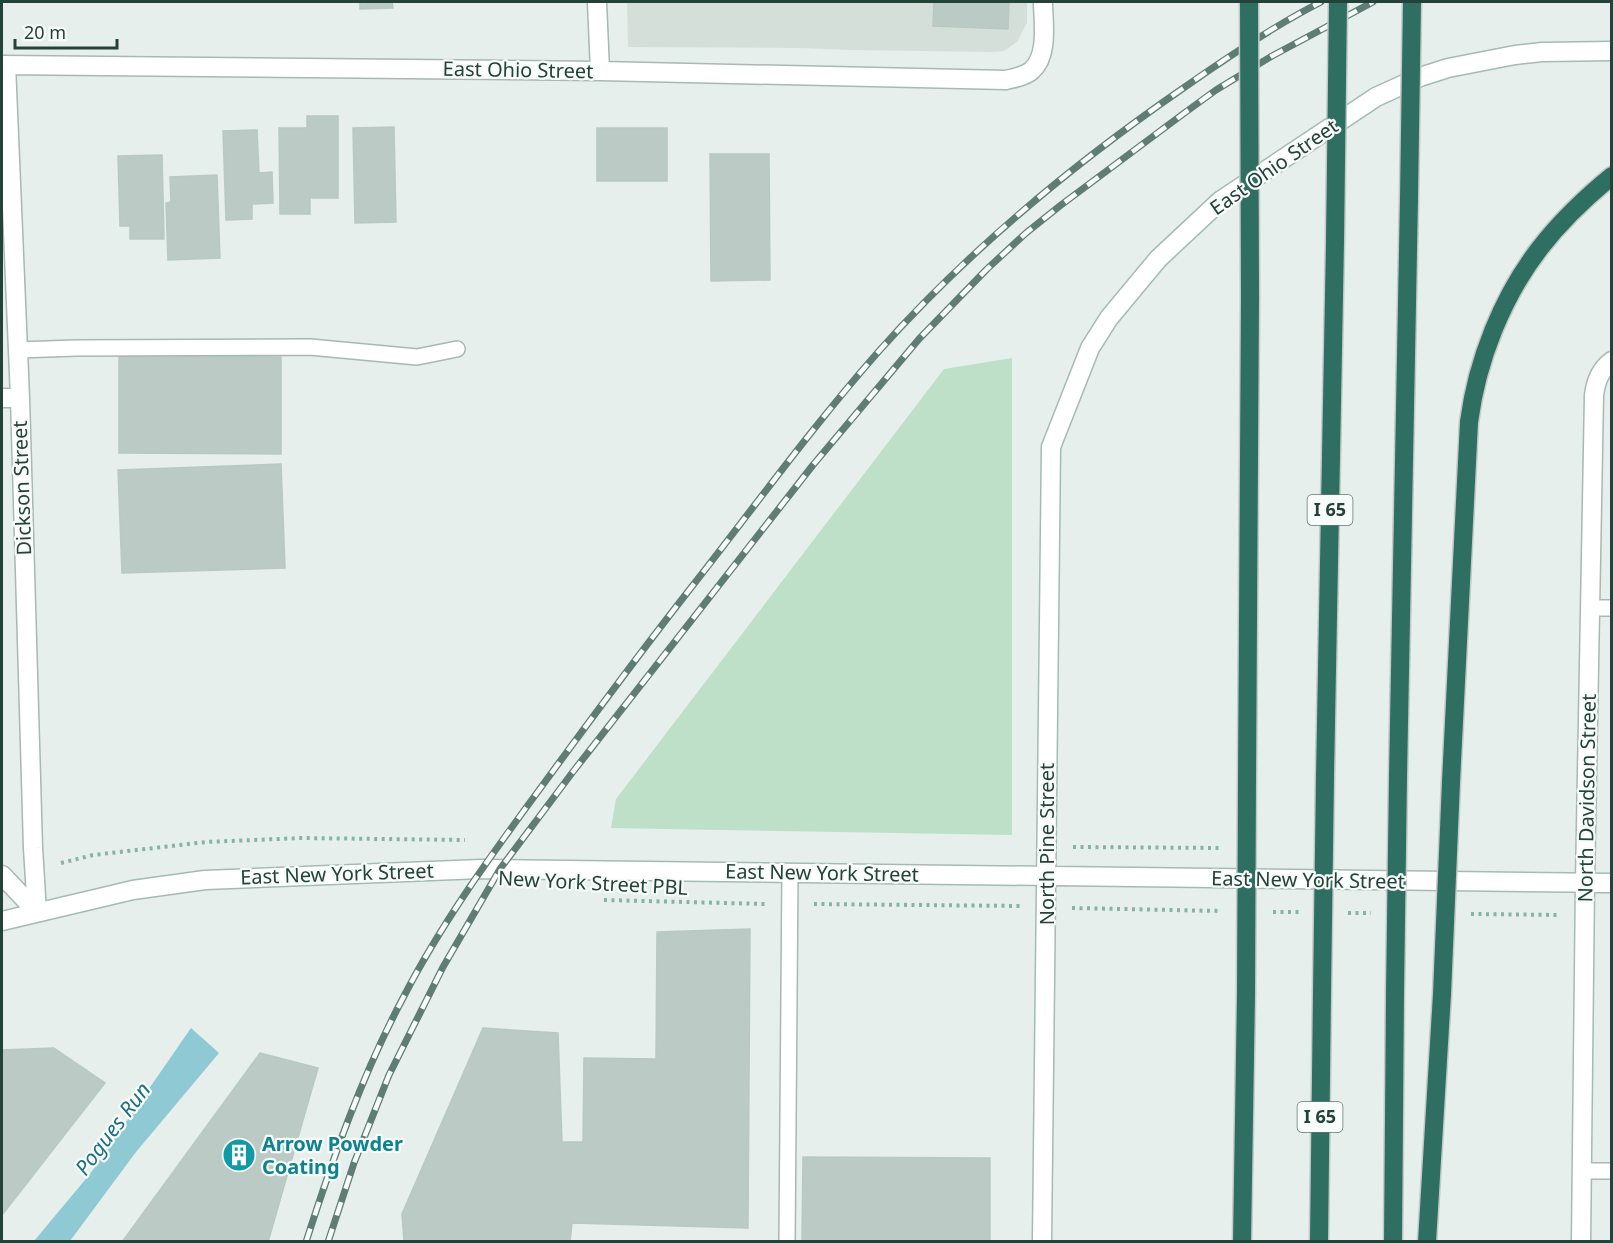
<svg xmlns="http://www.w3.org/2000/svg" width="1613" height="1243" viewBox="0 0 1613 1243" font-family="'Noto Sans',sans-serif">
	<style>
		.built { fill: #d4dfda }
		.green { fill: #bfe0c8 }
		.water { fill: #8ec9d4 }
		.building { fill: #bbcac4; stroke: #b8c9c2; stroke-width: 1.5 }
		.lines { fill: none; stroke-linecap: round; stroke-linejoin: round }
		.service-casing { stroke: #a8b8b2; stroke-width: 18 }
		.minor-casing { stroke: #a8b8b2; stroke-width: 21 }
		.secondary-casing { stroke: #a4bbb3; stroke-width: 21 }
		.motorway-casing { stroke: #c2cac8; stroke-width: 21 }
		.path { stroke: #86b3a5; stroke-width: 4; stroke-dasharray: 3 4.5; stroke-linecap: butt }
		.service { stroke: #fff; stroke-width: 15 }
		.minor { stroke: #fff; stroke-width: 18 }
		.secondary { stroke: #fff; stroke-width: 18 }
		.motorway { stroke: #2f6f62; stroke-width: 18 }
		.rail-casing { stroke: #5f7d75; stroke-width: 7 }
		.rail { stroke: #f7fbf9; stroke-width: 4.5; stroke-dasharray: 14; stroke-linecap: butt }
		.motorway-bridge-casing { stroke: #c2cac8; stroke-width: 21; stroke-linecap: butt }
		.motorway-bridge { stroke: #2f6f62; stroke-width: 18 }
		.labels { text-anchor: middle; stroke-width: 4.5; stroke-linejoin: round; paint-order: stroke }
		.shield { fill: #f7fbf9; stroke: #637a73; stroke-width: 1.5 }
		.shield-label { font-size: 18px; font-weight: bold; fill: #24423a }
		.street-label { font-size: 20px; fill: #24423a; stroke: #f7fbf9 }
		.culture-label { font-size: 20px; font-weight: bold; fill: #0d838f; stroke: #f7fbf9; text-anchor: start }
		.water-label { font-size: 21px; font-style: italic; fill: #1c6f80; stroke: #f7fbf9 }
	</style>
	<rect width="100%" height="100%" fill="#e6efeb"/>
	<path class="built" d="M627,2H1027V23L1017,42L1004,51L992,52L850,50L800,48L628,47Z"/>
	<path class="green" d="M1012,358V835L611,828L616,799L944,369Z"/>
	<path class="water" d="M191,1028L219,1053L136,1152L70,1241H34L90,1174Z"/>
	<path class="building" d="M360,2H392L393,8L360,9Z
		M934,2H1009L1008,29L933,26Z
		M307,116H338V198H310V214H280L279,128H307Z
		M394,127L396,222L355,223L353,128Z
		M597,128H667V181H597Z
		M257,130L259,173L272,172L273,203L252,204V219L226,220L223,131Z
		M710,154H769L770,280L711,281Z
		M162,155L164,239H130V226H120L118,156Z
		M217,175L220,258L168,260L166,203L171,202L170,177Z
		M119,356L281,357V454L119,453Z
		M281,464L285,568L122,573L118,470Z
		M750,929L748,1228L572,1223L570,1242H404L402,1214L483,1028L558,1033L562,1142H583L584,1058L656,1059L657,932Z
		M54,1048L105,1083L2,1215V1050Z
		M260,1053L318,1068L268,1242H122Z
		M803,1157L990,1158V1242H802Z"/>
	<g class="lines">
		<g class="service-casing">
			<path id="service" d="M18,350L76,348L310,347L417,357L457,349
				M1591,608H1612
				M1582,1171H1612
				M787,1242L790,873"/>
		</g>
		<g class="minor-casing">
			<path id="minor" d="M597,2L600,71
				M2,65L600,71L1006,80C1014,78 1026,76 1032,70C1049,55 1043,21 1043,2
				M6,65L20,398L33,848L37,912
				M2,398H20
				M2,875L37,912
				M1585,882L1594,395C1596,381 1600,370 1612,361"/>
		</g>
		<g class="secondary-casing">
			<path id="secondary" d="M2,921L133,890L205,880L481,869L1612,883
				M1042,1242L1051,447L1090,348L1109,318L1158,259L1220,201L1376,97L1420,77L1448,68L1515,55L1542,52L1612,51
				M1581,1242L1585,882"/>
		</g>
		<g class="motorway-casing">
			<path id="motorway" d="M1325,777L1335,242
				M1398,777L1409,198
				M1247,780L1250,297
				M1451,782L1469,422C1477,361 1502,297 1540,248C1561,221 1585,198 1612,176
				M1242,1242L1246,995
				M1319,1242L1322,993
				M1393,1242L1395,993
				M1427,1242L1442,994"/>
		</g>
		<path class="path" d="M1073,847L1221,848
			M61,863L93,855L206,842L301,838L465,840
			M604,900L765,904
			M814,904L1020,906
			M1072,908L1221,911
			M1273,912H1299
			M1348,913H1371
			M1471,914L1560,915"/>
		<use href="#service" class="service"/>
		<use href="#minor" class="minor"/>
		<use href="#secondary" class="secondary"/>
		<use href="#motorway" class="motorway"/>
		<g class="rail-casing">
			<path id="rail" d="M306,1242C333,1158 362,1075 403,998C442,922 492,854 542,786C591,719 639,654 690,589C752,510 812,427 879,351C968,251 1072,165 1182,89C1226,58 1272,27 1321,2
				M328,1242L354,1163L389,1075L443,967L500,869L572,773L813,465L919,339L987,269L1026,233L1061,205L1183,114L1216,90L1272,56L1373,2"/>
		</g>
		<use href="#rail" class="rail"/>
		<g class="motorway-bridge-casing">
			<path id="motorway-bridge" d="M1249,2L1250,297
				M1409,198L1412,2
				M1335,242L1338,2
				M1322,993L1325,777
				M1395,993L1398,777
				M1442,994L1451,782
				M1246,995L1247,780"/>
		</g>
		<use href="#motorway-bridge" class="motorway-bridge"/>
	</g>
	<defs>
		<g id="building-disc" transform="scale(1.725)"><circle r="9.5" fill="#0f9aa8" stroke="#f7fbf9"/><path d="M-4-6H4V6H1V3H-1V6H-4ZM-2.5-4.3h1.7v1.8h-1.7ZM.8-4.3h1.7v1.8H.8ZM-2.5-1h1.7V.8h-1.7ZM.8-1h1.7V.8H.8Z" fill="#fff"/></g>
	</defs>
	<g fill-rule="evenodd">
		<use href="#building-disc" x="239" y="1155"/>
	</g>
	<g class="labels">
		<g class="shield">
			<rect x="1307.5" y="495" width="45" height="30" rx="4.5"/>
			<rect x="1297.5" y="1102" width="45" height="30" rx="4.5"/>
		</g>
		<g class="shield-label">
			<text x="1330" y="516">I 65</text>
			<text x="1320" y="1123">I 65</text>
		</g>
		<g class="street-label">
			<text transform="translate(518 70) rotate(1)" y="7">East Ohio Street</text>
			<text transform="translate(1274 167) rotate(-35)" y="7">East Ohio Street</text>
			<text transform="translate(22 488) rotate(-92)" y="7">Dickson Street</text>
			<text transform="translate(1587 798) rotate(-89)" y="7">North Davidson Street</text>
			<text transform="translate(1047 844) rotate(-90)" y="7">North Pine Street</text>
			<text transform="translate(822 873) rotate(1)" y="7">East New York Street</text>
			<text transform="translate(337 874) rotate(-2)" y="7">East New York Street</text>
			<text transform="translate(1308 880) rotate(1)" y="7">East New York Street</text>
			<text transform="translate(593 883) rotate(3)" y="7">New York Street PBL</text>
		</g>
		<g class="culture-label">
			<text x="262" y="1151">Arrow Powder<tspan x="262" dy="23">Coating</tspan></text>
		</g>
		<g class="water-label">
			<text transform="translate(113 1129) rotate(-53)" y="7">Pogues Run</text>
		</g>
	</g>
	<rect width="1613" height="1243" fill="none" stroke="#24423a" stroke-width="6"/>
	<path d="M15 39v9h102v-9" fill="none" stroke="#24423a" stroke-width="3"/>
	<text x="24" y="39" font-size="18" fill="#24423a" stroke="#f7fbf9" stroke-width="4.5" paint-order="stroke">20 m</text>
</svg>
